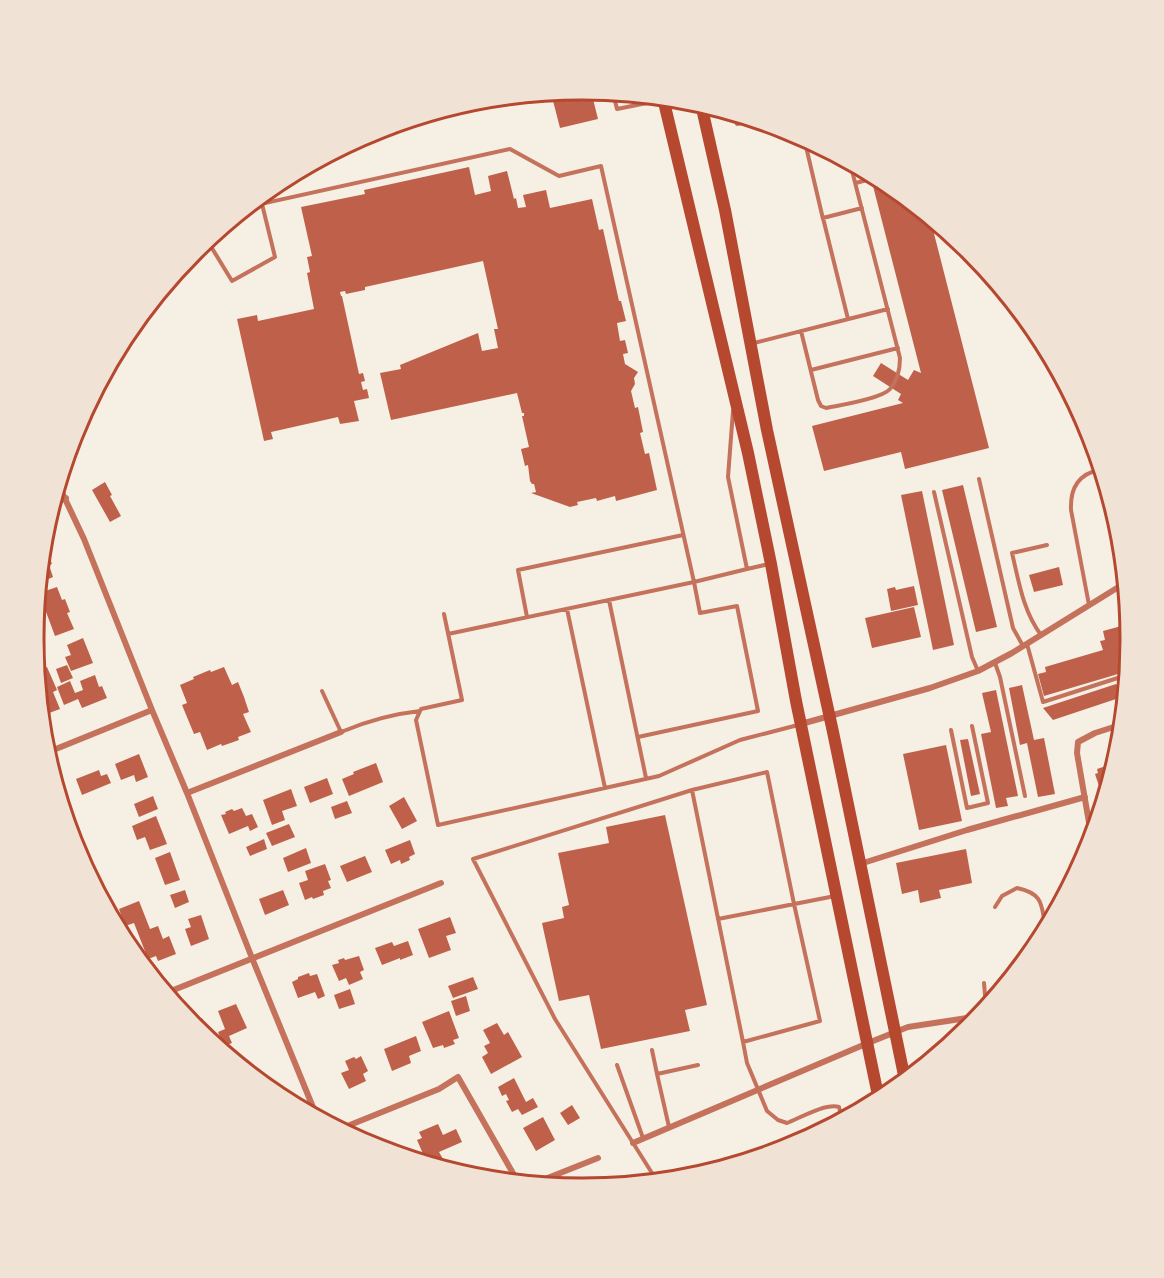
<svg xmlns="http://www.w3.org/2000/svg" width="1164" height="1278" viewBox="0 0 1164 1278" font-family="'DM Sans',sans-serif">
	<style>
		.building { fill: #bf614a }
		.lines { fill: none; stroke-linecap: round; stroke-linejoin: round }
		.service { stroke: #c5725c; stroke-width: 4 }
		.minor { stroke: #c5725c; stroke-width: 6 }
		.primary { stroke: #b5482f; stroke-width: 12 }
		.rim { fill: none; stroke: #b5482f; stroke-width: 3 }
	</style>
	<rect width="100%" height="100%" fill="#f6efe4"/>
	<path class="building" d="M582,90L591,91L598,119L560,128L551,93Z
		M469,167L475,195L491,191L488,176L507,171L514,199L516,198L518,208L526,207L523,195L546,190L550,208L592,199L599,230L603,229L619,301H621L626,321L617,323L620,341L625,340L628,353L623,354L625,364L638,372L634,378L635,384L631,391L635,408L638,407L643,432L640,433L645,454L649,453L657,490L616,501L615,496L597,501L596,498L577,502L578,505L570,507L531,493L536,492L534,484H532L530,481L528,465L525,466L521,449L529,447L522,416H524V413H522L517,393L391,420L380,373L401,369L400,365L478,333L482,351L498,348L494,329H498L483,261L365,287V290L346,294L345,291L340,292L341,296H342L359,374L363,373L365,381L361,382L363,390L367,389L369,398L354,401L359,421L340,424L338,417L271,432L273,439L264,441L237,319L257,315L258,321L314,309L307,273L310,272L307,257L312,256L301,207L365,194L364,190Z
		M887,183L930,218L989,448L905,469L901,452L824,471L812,426L903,403L898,400L901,394L873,376L881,363L908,380L914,370L921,373L873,186Z
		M105,482L112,495L110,496L121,516L110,522L92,490Z
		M963,485L997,627L976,632L942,490Z
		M922,491L954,645L933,650L901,495Z
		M42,547L43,550L46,549L52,564L49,565L53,577L39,583Z
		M1059,567L1063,585L1034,592L1029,575Z
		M914,586L918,605L891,611L887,589L895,587L896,590Z
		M57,587L62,600L65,599L70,612L67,613L74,629L55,636L39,593Z
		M914,607L921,637L872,648L865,618Z
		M1125,625L1130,644L1122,646L1123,649L1130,647L1128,671L1044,696L1038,674L1046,672L1045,667L1103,650L1100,641L1105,640L1103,631Z
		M83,638L93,663L71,671L65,657L71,655L67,645Z
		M67,665L73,678L61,683L56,669Z
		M47,667L57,690L53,692L60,709L41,716L39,698L46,696L36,671Z
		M224,667L232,685L238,682L244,697L249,712L243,714L251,732L238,737L239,740L222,746L221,744L207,750L200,732L194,734L182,705L187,703L180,685L194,679L193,677L210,670L211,672Z
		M95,675L99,687L102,686L107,698L82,708L78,699L64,705L57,687L70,681L75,693L83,690L80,681Z
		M1116,684L1126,694L1125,696L1053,720L1043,708Z
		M1022,685L1034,740L1044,738L1055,794L1038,797L1027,743L1020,745L1009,688Z
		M996,690L1018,796L1006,798L1008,806L996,808L981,734L991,732L982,693Z
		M968,739L980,794L971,796L960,740Z
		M946,745L962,821L919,830L903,754Z
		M139,754L148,777L136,782L134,775L121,780L115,764Z
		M376,763L383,782L349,796L342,779L354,774L353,772Z
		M1115,763L1108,786L1104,801L1095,774L1098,773L1097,769Z
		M99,770L101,776L107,774L111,783L82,795L76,779Z
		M327,778L333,794L310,803L304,787Z
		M291,789L297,806L282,811L285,820L272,825L263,800Z
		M153,796L158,809L139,817L134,804Z
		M404,797L417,821L402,829L389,806Z
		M347,801L352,813L335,819L331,807Z
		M242,808L246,816L252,814L258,827L250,831L248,826L229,834L221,815L226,814L225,812L232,809L234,811Z
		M665,815L707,1005L685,1010L690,1031L601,1049L589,995L559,1001L542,923L564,918L562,907L569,905L558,853L609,843L606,827Z
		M156,816L167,844L150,850L145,837L137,840L132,826Z
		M289,824L295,837L272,846L266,833Z
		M264,839L267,849L250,856L246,847Z
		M410,840L415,854L409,857L410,860L401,864L400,860L391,864L385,850Z
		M306,848L311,863L288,872L283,858Z
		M966,849L972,883L939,890L941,898L920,903L918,890L902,894L896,863Z
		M170,852L180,880L165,885L155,858Z
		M365,856L372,872L347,882L340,866Z
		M325,864L331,880L328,881L331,888L323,891L324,895L313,899L312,897L305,900L299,883L308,880L305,871Z
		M185,890L189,902L175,908L170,895Z
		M283,890L289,905L265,915L259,899Z
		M139,901L150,929L158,926L163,939L169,936L176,954L158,961L156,956L148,959L134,923L125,926L119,909Z
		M201,915L209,939L191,946L185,929L191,927L188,919Z
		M450,917L456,933L446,936L451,950L429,958L418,929Z
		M408,941L413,955L400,960V958L382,965L375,948L392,942L394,946Z
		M359,956L364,970L360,972L363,979L349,985L346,978L339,981L332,965L339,963L338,960L344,958L345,960Z
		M309,973L310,976L317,974L325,996L318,999L315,992L298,998L292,982L298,979V977Z
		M473,977L478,989L453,998L448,986Z
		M350,989L355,1004L339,1009L334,995Z
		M466,996L470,1011L456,1016L451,1001Z
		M236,1004L247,1028L229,1036L232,1043L224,1046L218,1032L225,1029L218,1011Z
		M449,1011L459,1038L453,1040L455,1044L444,1048L443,1045L433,1048L422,1022Z
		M202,1018L207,1031L211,1030L218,1047L194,1027L189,1021L194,1019L195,1021Z
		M497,1023L504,1035L508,1032L522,1057L491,1074L482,1057L488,1053L484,1046L490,1043L483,1030Z
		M416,1036L421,1051L409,1056L411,1063L392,1071L384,1049Z
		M361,1056L368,1071L363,1074L366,1081L349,1089L341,1073L349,1070L345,1061L354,1057L356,1059Z
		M514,1078L526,1102L533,1098L538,1107L522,1115L518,1109L512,1112L506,1101L509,1100L506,1094L502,1096L498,1087Z
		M572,1105L580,1118L568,1125L560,1113Z
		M543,1117L555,1140L536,1151L523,1128Z
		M438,1124L443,1135L456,1129L462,1142L439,1152L443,1159L431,1164L427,1163L417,1140L422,1138L419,1132Z"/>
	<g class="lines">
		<path class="service" d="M613,93L617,109L662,100
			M734,114L737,124L754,120
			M804,138L823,219
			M856,183L877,177
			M247,207L510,149L559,176L601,166L694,582L747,569L728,477L733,411
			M207,240L232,281L275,257L262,204
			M848,319L823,218L862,208
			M801,331L818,400L821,406L826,408C840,405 881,399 890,389C897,381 900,369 900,358L850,163
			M754,343L888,309
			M811,370L898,348
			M979,479L1013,628L1023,646
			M934,492L972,657L978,671
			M747,569L769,564
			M1119,587L1127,601
			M609,600L646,778
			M1089,605L1071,510C1070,487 1079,474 1101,469
			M567,609L605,788
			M444,614L462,700L421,709L416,720L438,825L659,776L740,740L798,725
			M527,617L518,570L683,535
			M448,634L694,582L700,613L737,606L758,711L638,737
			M1041,635C1023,611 1019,582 1012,553L1047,545
			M1027,644L1043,702L1127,675
			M995,663L1000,677L1025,796
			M322,691L341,732C367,721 392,714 420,711
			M951,730L967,808L988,803L972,726
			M767,772L794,904L820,1021L743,1042L692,790Z
			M995,907L1002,896L1017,888C1045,894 1041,906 1046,930
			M718,919L835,896
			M984,983L986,1007
			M743,1042L747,1063L767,1111L778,1120L787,1123C800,1118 825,1103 839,1107L842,1119
			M652,1050L657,1074
			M617,1065L643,1138
			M669,1127L657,1074L698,1065
			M657,1181L555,1019L473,859L692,790"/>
		<path class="minor" d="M58,484L84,539L152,710L187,793L252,958L317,1117
			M52,504L66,498
			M801,724L930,688L978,671L1012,653L1125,583
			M46,753L152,710
			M187,793L341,732
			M1092,840L1077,753L1078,742L1095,733L1123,724
			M860,864L967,830L1085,797
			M166,993L441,883
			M340,1129L439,1089L458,1077L518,1182
			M633,1143L868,1043L908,1027L980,1016
			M535,1183L598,1158"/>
		<path class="primary" d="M663,98L748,453L771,564L796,701L879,1100
			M701,104L725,210L767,430L833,732L905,1080"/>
	</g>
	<path d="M0 0H1164V1278H0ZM582 100H582A538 538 0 0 1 1120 638V640A538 538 0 0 1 582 1178H582A538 538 0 0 1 44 640V638A538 538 0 0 1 582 100Z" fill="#f1e2d6" fill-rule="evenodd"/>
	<path class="rim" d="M582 100H582A538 538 0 0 1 1120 638V640A538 538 0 0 1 582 1178H582A538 538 0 0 1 44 640V638A538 538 0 0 1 582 100Z"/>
</svg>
